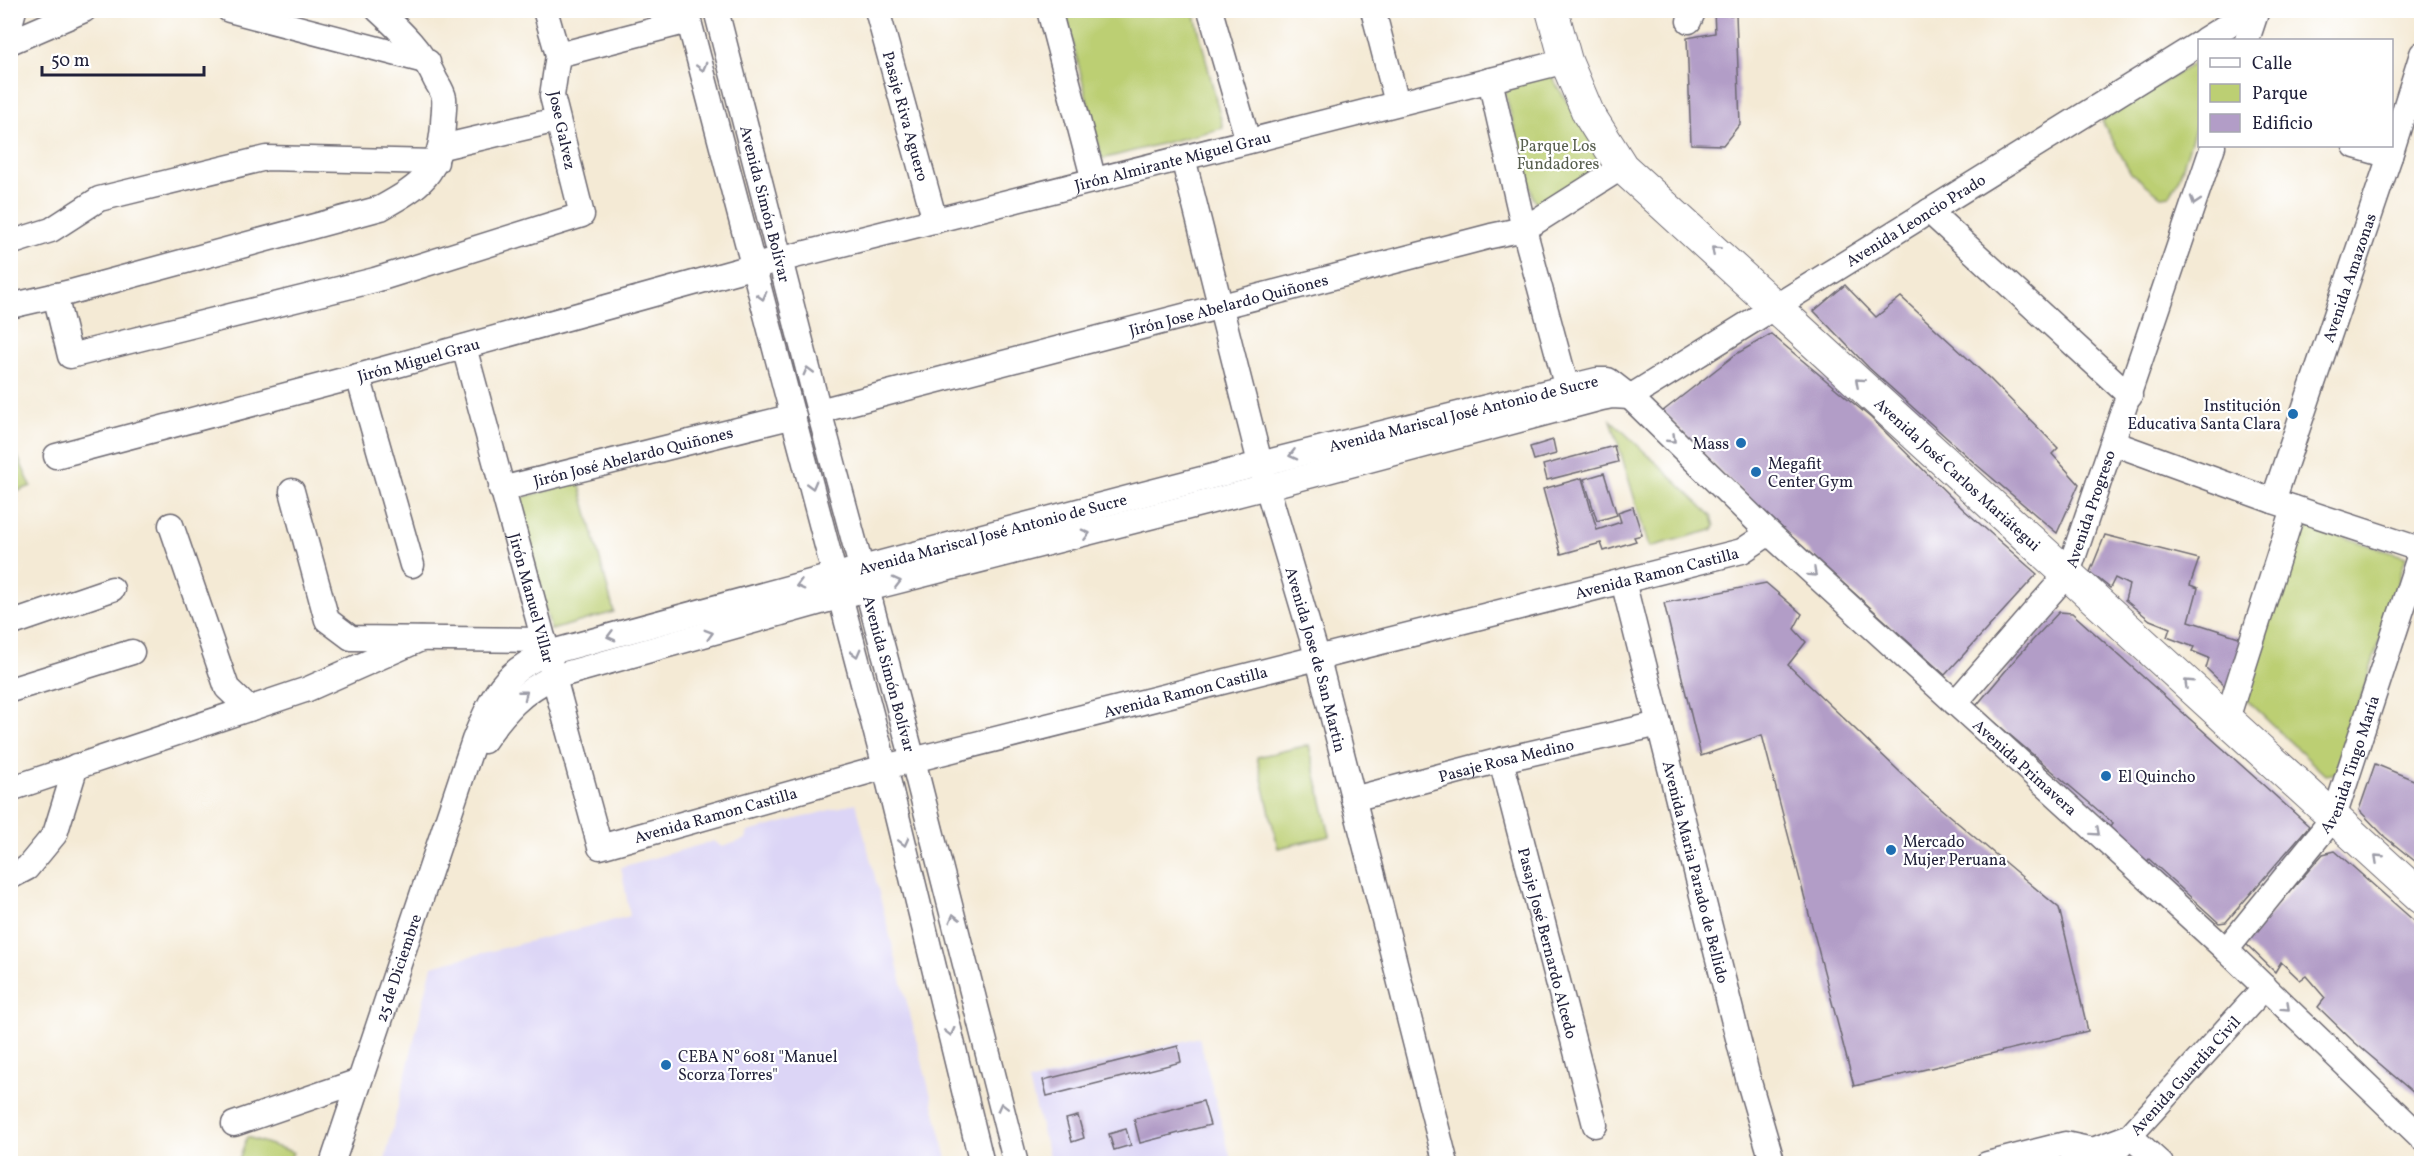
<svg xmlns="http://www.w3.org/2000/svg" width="2432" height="1174" viewBox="0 0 2432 1174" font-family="Vollkorn,serif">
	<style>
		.built { fill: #dcd5f6 }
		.green { fill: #bccf73; stroke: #6f7857; stroke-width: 1.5 }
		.building { fill: #b29dc7 }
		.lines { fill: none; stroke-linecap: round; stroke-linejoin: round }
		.minor-casing { stroke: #6c6871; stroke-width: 27 }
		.major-casing { stroke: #6c6871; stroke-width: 34 }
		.minor { stroke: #fff; stroke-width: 24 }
		.major { stroke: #fff; stroke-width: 32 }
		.oneway { stroke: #9c9ca7 }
		.poi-dot { fill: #1f6fb2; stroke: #fff; stroke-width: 2 }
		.labels { text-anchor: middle; stroke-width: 4.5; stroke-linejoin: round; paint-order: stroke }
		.street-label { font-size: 16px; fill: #22223b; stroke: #fff }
		.park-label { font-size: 16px; fill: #585f4f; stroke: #fff }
		.poi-label { font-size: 16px; fill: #22223b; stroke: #fff; text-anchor: start }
	</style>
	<rect width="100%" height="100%" fill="#fff"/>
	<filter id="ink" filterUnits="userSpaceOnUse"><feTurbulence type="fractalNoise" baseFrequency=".0167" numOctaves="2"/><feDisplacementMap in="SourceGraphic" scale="12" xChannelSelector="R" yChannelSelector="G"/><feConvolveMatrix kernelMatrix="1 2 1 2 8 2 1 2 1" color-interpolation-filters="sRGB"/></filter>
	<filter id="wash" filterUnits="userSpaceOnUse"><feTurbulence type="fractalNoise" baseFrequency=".008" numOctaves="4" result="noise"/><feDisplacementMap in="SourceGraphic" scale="24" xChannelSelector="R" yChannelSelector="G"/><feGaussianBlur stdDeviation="1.35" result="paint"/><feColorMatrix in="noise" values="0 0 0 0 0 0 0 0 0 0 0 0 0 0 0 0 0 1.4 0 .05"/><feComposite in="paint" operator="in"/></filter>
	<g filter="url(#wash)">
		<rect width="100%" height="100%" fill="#f4ead5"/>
		<path class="built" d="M856,803L948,1163L384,1164L432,966L630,916L621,867L714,841L722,847L746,839L748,832Z
			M1199,1037L1232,1163H1051L1029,1082Z"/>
		<path class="green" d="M1065,11H1194L1223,128L1102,159Z
			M2199,60V117L2178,181L2170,195L2161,196L2131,173L2102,121Z
			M1550,74L1606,165L1548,206L1538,205L1533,198L1505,93L1516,83Z
			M1611,420L1711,515L1715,526L1712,530L1649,547Z
			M11,442L31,486L11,494L10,442Z
			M579,482L614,612L551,630L516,499Z
			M2296,522L2406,557L2337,773L2325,775L2241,695Z
			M1309,745L1330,836L1278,848L1257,757Z
			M247,1137L293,1152L289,1163H238Z"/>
		<g id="blocks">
			<path class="building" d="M1714,10H1730V15L1736,14L1740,124L1723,145L1691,144L1687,38L1715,33Z
				M1845,285L1876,317L1901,297L1990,379L2058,448L2052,454L2079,484L2057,533L1978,466L1869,368L1814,311Z
				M1771,334L1871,418L1963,509L2037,574L1945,675L1729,480L1663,411L1736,354Z
				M1553,440L1556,454L1534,460L1530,447Z
				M1614,446L1618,462L1547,480L1543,465Z
				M1604,473L1617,515L1597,521L1584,479Z
				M1582,478L1597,530L1621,522L1618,512L1633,507L1642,535L1634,537L1636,541L1604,551L1601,543L1561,554L1543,489Z
				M2105,535L2199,559L2190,585L2198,588L2189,621L2245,639L2228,689L2206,668L2209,658L2192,651L2194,647L2167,637L2170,628L2150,620L2125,600L2129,585L2115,578L2110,588L2090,572Z
				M1766,583L1802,614L1794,629L1806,642L1788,665L1921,792L2059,908L2088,1031L1854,1086L1762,735L1701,756L1664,603Z
				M2059,612L2072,613L2309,826L2226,922L2219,923L2149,859L2146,863L2108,829L2113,823L1976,706L2018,656Z
				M2375,764L2421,783V866L2385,837L2359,810Z
				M2335,851L2421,927V1099L2353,1041L2318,1007L2325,998L2306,976L2300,980L2281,962L2275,972L2245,943L2323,854Z
				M1178,1046L1181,1062L1047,1096L1043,1080Z
				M1203,1101L1210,1125L1140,1143L1134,1119Z
				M1078,1116L1084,1138L1072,1142L1066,1119Z
				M1126,1129L1131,1145L1114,1150L1109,1134Z"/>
		</g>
	</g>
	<g filter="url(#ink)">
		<use href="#blocks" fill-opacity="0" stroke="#6c6871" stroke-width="1.5"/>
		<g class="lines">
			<g class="minor-casing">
				<g id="minor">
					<path d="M229,10L428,62"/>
					<path d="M686,10L885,767L982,1164"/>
					<path id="s1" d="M716,10L815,396L913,760L1016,1164"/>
					<path id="s2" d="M877,10L935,221"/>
					<path d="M1049,10L1094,181"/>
					<path d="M1210,10L1248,141"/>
					<path d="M1373,10L1397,103"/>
					<path d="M1689,21L1694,10"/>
					<path d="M10,25L14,10"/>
					<path d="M2204,40L2252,10"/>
					<path d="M2247,40L2257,10"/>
					<path d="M10,42L84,10"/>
					<path d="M558,55L689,21"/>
					<path d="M1490,80L1524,229L1571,403"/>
					<path d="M2355,146L2390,156"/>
					<path d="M442,147L557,120"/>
					<path id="s3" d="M1183,158L1260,463L1318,659L1446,1164"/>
					<path d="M1929,211L2130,396"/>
					<path d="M10,243L51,230L99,199L266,158L436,162"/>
					<path d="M55,295L70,356L375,280L582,215L552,96L558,55L545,10"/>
					<path d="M10,306L71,292L381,208C420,186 440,174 443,125C443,117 445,106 444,98C443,92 439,86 436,81C423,52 402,32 378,10"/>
					<path id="s4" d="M464,347L600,847L885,767L1742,551L1769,533"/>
					<path d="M358,376L412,565"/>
					<path id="s5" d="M1630,397L2200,43"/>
					<path id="s6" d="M819,411L1491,236L1524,229L1622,167"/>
					<path d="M2113,443L2273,501L2422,550"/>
					<path id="s7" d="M56,456L358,376L755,266L1566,61"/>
					<path id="s8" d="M501,489L794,416"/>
					<path d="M292,491L327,620L351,638L544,640"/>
					<path id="s9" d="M2273,501L2390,156L2422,54"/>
					<path d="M171,525L227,688L249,709"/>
					<path id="s10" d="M1623,581L1749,1082L1773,1164"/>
					<path d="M10,624L112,589"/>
					<path d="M10,690L132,652"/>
					<path id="s11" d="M1955,703L2068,573L2213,146"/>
					<path d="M2227,719L2294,508"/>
					<path d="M484,741C503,713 523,690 554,677L867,589L1267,487L1602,398L1612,396L1630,397"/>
					<path id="s12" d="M1501,760L1595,1125"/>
					<path d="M10,789L308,689L421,639"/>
					<path id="s13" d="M1353,799L1501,760L1659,724"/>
					<path d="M10,877L27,868L55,834L76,766"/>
					<path id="s14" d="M2226,950L2334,817L2422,548"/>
					<path d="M234,1124L359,1081"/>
					<path id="s15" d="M332,1164L474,740C492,697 502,671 548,653C896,558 1245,465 1597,380H1608L1630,397L1769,533L2226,950L2422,1138"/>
					<path d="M1987,1164L2065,1144L2093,1150"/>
					<path d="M2071,1164L2093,1150L2130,1136L2161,1164"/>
					<path id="s16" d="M2104,1164L2265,987"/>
				</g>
			</g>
			<g class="major-casing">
				<g id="major">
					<path id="s17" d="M1552,10L1566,61L1588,113L1622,167L2422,898"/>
				</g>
			</g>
			<use href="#minor" class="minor"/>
			<use href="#major" class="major"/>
		</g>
		<defs><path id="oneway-chevron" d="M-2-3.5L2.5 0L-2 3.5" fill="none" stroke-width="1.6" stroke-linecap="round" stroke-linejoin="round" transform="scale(1.5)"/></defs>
		<g class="oneway">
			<use href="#oneway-chevron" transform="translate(702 67) rotate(75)"/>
			<use href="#oneway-chevron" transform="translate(2195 201) rotate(108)"/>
			<use href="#oneway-chevron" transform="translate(1715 250) rotate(-138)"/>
			<use href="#oneway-chevron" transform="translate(762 296) rotate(75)"/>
			<use href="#oneway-chevron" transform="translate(808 371) rotate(-105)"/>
			<use href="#oneway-chevron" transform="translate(1859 382) rotate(-138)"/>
			<use href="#oneway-chevron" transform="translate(1672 439) rotate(44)"/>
			<use href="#oneway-chevron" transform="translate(1293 455) rotate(166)"/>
			<use href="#oneway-chevron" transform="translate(812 485) rotate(75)"/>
			<use href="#oneway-chevron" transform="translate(1086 534) rotate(-14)"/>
			<use href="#oneway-chevron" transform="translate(1813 573) rotate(42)"/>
			<use href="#oneway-chevron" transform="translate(897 582) rotate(-14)"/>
			<use href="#oneway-chevron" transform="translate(800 585) rotate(165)"/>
			<use href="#oneway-chevron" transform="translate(709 634) rotate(-16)"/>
			<use href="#oneway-chevron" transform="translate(611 636) rotate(165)"/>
			<use href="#oneway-chevron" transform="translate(856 653) rotate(75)"/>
			<use href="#oneway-chevron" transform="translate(2188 683) rotate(-137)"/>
			<use href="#oneway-chevron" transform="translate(524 694) rotate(-38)"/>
			<use href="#oneway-chevron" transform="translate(2096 832) rotate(42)"/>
			<use href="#oneway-chevron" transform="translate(904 842) rotate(76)"/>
			<use href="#oneway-chevron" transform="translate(2378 858) rotate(-137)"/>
			<use href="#oneway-chevron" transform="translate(954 918) rotate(-104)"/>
			<use href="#oneway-chevron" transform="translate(2286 1007) rotate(44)"/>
			<use href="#oneway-chevron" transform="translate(950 1032) rotate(76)"/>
			<use href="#oneway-chevron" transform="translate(1002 1107) rotate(-104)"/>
		</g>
	</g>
	<g class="poi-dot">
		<circle cx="2293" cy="414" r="6"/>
		<circle cx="1741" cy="443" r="6"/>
		<circle cx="1756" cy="472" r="6"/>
		<circle cx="2106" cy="776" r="6"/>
		<circle cx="1891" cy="850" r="6"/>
		<circle cx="666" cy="1065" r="6"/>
	</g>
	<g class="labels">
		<g class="street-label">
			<text dy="6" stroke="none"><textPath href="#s2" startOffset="110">Pasaje Riva Aguero</textPath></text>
			<text transform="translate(563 130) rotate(78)" y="6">Jose Galvez</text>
			<text dy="6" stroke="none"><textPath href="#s7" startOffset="1155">Jirón Almirante Miguel Grau</textPath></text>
			<text dy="6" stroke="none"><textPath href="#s1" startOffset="200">Avenida Simón Bolívar</textPath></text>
			<text dy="6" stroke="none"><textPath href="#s5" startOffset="336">Avenida Leoncio Prado</textPath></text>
			<text dy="6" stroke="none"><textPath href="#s9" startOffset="236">Avenida Amazonas</textPath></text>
			<text dy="6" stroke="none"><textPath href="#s6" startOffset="423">Jirón Jose Abelardo Quiñones</textPath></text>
			<text dy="6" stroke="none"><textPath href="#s7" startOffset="375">Jirón Miguel Grau</textPath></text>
			<text dy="6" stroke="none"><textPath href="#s15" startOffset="1512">Avenida Mariscal José Antonio de Sucre</textPath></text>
			<text dy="6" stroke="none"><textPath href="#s8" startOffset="136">Jirón José Abelardo Quiñones</textPath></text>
			<text dy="6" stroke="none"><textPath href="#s17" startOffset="628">Avenida José Carlos Mariátegui</textPath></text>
			<text dy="6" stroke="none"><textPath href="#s11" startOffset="240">Avenida Progreso</textPath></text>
			<text dy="6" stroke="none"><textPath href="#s15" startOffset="1026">Avenida Mariscal José Antonio de Sucre</textPath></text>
			<text dy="6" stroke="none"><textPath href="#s4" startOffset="1610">Avenida Ramon Castilla</textPath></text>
			<text dy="6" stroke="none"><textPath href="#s4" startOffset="260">Jirón Manuel Villar</textPath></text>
			<text dy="6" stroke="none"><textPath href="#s3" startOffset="519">Avenida Jose de San Martin</textPath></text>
			<text dy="6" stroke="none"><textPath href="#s1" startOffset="686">Avenida Simón Bolívar</textPath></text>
			<text dy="6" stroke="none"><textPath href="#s4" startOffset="1124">Avenida Ramon Castilla</textPath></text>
			<text dy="6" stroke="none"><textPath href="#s13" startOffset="158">Pasaje Rosa Medino</textPath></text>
			<text dy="6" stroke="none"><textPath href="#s14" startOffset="226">Avenida Tingo María</textPath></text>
			<text dy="6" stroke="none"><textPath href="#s15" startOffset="2230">Avenida Primavera</textPath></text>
			<text dy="6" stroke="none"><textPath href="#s4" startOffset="638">Avenida Ramon Castilla</textPath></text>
			<text dy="6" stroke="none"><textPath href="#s10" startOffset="300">Avenida Maria Parado de Bellido</textPath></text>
			<text dy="6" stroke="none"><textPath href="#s12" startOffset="189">Pasaje José Bernardo Alcedo</textPath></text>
			<text dy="6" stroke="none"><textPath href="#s15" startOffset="207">25 de Diciembre</textPath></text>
			<text dy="6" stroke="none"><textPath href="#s16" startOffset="120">Avenida Guardia Civil</textPath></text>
		</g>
		<g class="park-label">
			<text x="1558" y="151">Parque Los<tspan x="1558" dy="18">Fundadores</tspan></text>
		</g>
		<g class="poi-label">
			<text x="2281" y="411" text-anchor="end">Institución<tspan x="2281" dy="18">Educativa Santa Clara</tspan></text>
			<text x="1729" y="449" text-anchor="end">Mass</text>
			<text x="1768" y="469">Megafit<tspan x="1768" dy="18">Center Gym</tspan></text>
			<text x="2118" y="782">El Quincho</text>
			<text x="1903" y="847">Mercado<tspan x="1903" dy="18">Mujer Peruana</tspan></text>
			<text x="678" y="1062">CEBA N° 6081 "Manuel<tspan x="678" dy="18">Scorza Torres"</tspan></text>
		</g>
	</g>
	<rect width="2432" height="1174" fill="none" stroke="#fff" stroke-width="36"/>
	<rect x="2198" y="39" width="195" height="108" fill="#ffffff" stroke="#a7a7b1" stroke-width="1.5"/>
	<rect x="2210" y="58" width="30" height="9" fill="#ffffff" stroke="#a7a7b1" stroke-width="1.5"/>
	<text x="2252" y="69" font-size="18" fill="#22223b">Calle</text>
	<rect x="2210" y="84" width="30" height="18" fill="#bccf73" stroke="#a7a7b1" stroke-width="1.5"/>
	<text x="2252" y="99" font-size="18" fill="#22223b">Parque</text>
	<rect x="2210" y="114" width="30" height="18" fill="#b29dc7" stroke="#a7a7b1" stroke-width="1.5"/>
	<text x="2252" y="129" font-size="18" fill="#22223b">Edificio</text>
	<path d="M42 66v9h162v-9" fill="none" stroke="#22223b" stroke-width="3"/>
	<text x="51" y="66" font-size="18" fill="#22223b" stroke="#ffffff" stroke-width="4.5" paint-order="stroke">50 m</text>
</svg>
